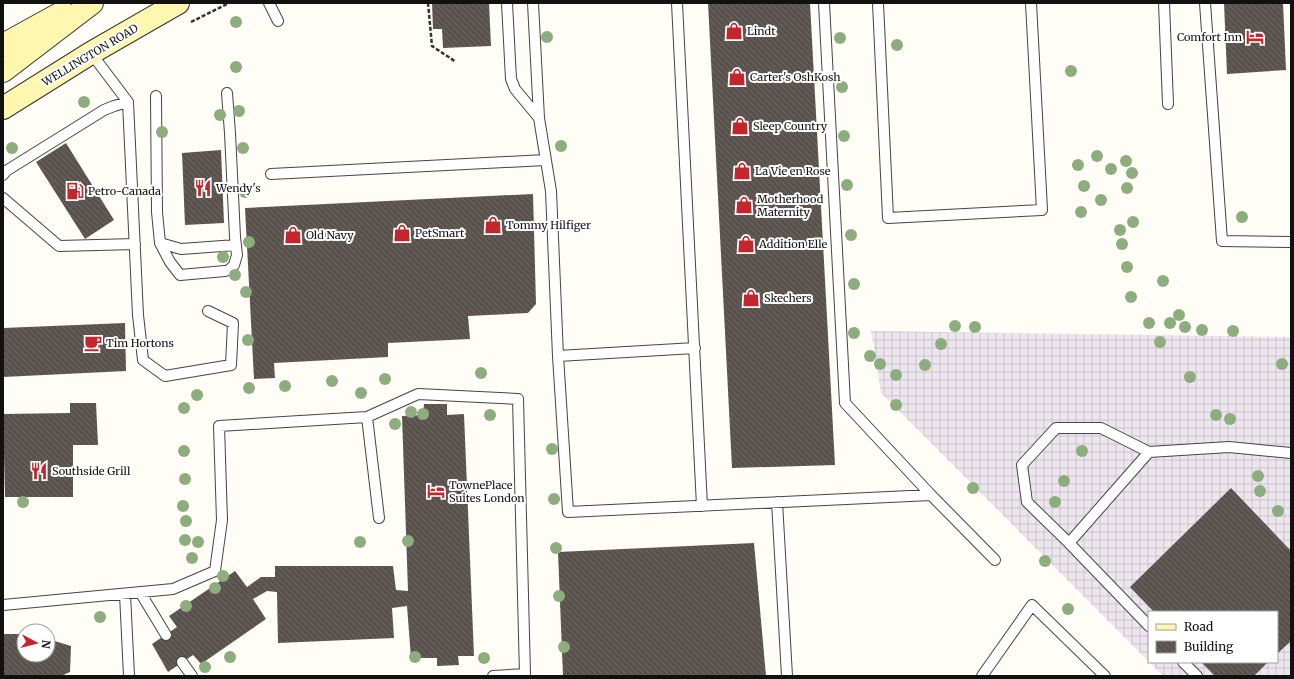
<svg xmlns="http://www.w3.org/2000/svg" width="1294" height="679" viewBox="0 0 1294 679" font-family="Merriweather,serif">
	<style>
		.industrial { fill: url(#industrial-grid) }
		.building { fill: url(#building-back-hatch) }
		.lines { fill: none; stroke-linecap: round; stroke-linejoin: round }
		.lane-casing { stroke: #444; stroke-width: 12 }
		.secondary-casing { stroke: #333; stroke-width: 24 }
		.path { stroke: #333; stroke-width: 2.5; stroke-dasharray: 4 2; stroke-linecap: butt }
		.lane { stroke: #fff; stroke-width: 10 }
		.secondary { stroke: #fff6b0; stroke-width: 22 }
		.tree { fill: #8dad7f }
		.labels { text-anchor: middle; stroke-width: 4; stroke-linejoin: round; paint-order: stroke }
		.poi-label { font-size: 11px; fill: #111; stroke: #fff; text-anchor: start }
		.street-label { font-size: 11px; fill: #111; stroke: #fff }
	</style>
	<defs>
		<pattern id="industrial-grid" width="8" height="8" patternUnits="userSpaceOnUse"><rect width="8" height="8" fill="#eee6ef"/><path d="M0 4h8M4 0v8" fill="none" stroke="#cbc4cc"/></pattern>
		<pattern id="building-back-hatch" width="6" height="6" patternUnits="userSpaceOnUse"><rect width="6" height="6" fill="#5a524d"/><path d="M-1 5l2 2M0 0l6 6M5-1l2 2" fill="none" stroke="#6d6662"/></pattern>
	</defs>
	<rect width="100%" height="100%" fill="#fffdf5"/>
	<path class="industrial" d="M871,331L1291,337V676H1163L1149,662H1277V612H1149V662L881,393Z"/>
	<path class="building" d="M432,3H489L491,46L443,48L442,29H433Z
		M708,3H810L835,465L732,468Z
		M1224,3H1283L1286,70L1227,74Z
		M66,143L114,220L85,239L36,162Z
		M221,150L224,223L185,225L182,153Z
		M533,194L536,304L528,313L468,316L470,339L388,343V357L274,363L275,378L254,379L245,208Z
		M125,323L126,371L3,377V328Z
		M70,403H96L98,445H73V497H5L3,414L70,413Z
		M424,404H447V415L464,414L474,656H458L459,665L437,666V658H411L407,606L392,608L394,638L278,643L277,592L267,591L253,599L266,619L201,664L193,655L168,672L152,644L177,627L169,616L235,571L247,587L261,577H275V566H393L396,590L408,591L402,416L423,415Z
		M1231,488L1291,551V641L1277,654V612H1154L1130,587Z
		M754,543L766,676H563L558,552Z
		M3,634H24V655H48V639L71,646L70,672L61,676H3Z
		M1201,662H1268L1254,676H1215Z"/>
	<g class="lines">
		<g class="lane-casing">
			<path id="lane" d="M269,3L278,21
				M507,3L511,79L515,89L539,118
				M533,3L539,118L551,191L558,356L568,512L931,495L995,560
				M677,3L702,506
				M824,3L845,403L931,495
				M878,3L888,218L1042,210L1031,3
				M1164,3L1168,104
				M1205,3L1222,241L1291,242
				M91,53L128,102L138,315L143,360L165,376L231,365L233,323L208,311
				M156,96L157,212L160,243L170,262L180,275L225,271L229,270L234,265L237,255L235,237L230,133L227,93
				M271,174L545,160
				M3,175L6,171L104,110L114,106L128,102
				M3,198L59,246L135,244
				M160,243L181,249L236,245
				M558,356L695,348
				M367,417L418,394L518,399L525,674L493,676
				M777,502L787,676
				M1069,543L1027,502L1022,465L1056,428H1101L1149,452
				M140,592L166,635
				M125,594L129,676
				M3,605L173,589L215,571L222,520L219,426L367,417L379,518
				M1149,626L1069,543L1149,452L1229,447L1291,453
				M182,662L192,676
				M1183,662L1197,676
				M982,676L1032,605L1105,676"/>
		</g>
		<g class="secondary-casing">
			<path id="secondary" d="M3,45L63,12
				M3,71L92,3
				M3,108L91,53L178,3"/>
		</g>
		<path class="path" d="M428,3L432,46L456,62
			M191,22L229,3"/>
		<use href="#lane" class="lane"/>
		<use href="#secondary" class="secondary"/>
	</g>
	<g class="tree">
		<circle cx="236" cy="22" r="6"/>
		<circle cx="547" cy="37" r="6"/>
		<circle cx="840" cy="38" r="6"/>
		<circle cx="897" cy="45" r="6"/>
		<circle cx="236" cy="67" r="6"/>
		<circle cx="1071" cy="71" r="6"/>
		<circle cx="842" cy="87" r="6"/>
		<circle cx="84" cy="102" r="6"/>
		<circle cx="239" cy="111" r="6"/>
		<circle cx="220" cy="115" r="6"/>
		<circle cx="162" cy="132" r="6"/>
		<circle cx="844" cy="136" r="6"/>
		<circle cx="561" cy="146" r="6"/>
		<circle cx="12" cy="148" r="6"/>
		<circle cx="243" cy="148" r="6"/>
		<circle cx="1097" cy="156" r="6"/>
		<circle cx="1126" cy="161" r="6"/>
		<circle cx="1078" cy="165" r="6"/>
		<circle cx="1111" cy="169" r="6"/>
		<circle cx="1132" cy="173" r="6"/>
		<circle cx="847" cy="185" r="6"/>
		<circle cx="1084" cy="186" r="6"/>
		<circle cx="1127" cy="188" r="6"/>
		<circle cx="245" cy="192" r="6"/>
		<circle cx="1101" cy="200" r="6"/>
		<circle cx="1081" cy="212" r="6"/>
		<circle cx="1242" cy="217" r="6"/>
		<circle cx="1133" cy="222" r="6"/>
		<circle cx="1120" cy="230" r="6"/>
		<circle cx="851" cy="235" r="6"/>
		<circle cx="249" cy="242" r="6"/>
		<circle cx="1122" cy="244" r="6"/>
		<circle cx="223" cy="257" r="6"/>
		<circle cx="1127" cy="267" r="6"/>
		<circle cx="235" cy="275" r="6"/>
		<circle cx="1163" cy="281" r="6"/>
		<circle cx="854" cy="284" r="6"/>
		<circle cx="246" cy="292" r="6"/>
		<circle cx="1131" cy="297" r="6"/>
		<circle cx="1179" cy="315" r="6"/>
		<circle cx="1149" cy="323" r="6"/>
		<circle cx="1170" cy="323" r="6"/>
		<circle cx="955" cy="326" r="6"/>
		<circle cx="975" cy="327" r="6"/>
		<circle cx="1185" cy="327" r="6"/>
		<circle cx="1202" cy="330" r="6"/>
		<circle cx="1233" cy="331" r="6"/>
		<circle cx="854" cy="333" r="6"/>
		<circle cx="248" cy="340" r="6"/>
		<circle cx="1160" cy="342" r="6"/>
		<circle cx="941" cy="344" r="6"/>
		<circle cx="870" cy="356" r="6"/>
		<circle cx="880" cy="364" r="6"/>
		<circle cx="1282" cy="364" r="6"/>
		<circle cx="925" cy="365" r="6"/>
		<circle cx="481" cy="373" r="6"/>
		<circle cx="896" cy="375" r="6"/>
		<circle cx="1190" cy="377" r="6"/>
		<circle cx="385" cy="379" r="6"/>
		<circle cx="332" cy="381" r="6"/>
		<circle cx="285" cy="386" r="6"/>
		<circle cx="249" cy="388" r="6"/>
		<circle cx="361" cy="393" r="6"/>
		<circle cx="197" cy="395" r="6"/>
		<circle cx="896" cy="405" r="6"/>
		<circle cx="184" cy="408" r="6"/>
		<circle cx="411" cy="412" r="6"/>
		<circle cx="423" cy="414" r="6"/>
		<circle cx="490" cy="415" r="6"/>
		<circle cx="1216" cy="415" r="6"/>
		<circle cx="1230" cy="419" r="6"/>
		<circle cx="395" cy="424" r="6"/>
		<circle cx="552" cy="449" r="6"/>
		<circle cx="184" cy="451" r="6"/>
		<circle cx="1082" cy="451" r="6"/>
		<circle cx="1258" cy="476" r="6"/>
		<circle cx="185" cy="479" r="6"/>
		<circle cx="1064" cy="481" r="6"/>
		<circle cx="973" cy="488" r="6"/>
		<circle cx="1260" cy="491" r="6"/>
		<circle cx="554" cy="499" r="6"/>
		<circle cx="23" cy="502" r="6"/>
		<circle cx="1055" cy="502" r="6"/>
		<circle cx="183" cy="506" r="6"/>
		<circle cx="1278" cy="511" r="6"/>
		<circle cx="186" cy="521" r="6"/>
		<circle cx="185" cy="540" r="6"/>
		<circle cx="408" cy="541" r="6"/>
		<circle cx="198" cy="542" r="6"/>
		<circle cx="360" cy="542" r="6"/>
		<circle cx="556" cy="548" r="6"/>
		<circle cx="192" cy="558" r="6"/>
		<circle cx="1045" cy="561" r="6"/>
		<circle cx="223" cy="576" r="6"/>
		<circle cx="215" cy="588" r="6"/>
		<circle cx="559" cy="596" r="6"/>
		<circle cx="186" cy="606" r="6"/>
		<circle cx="1068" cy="609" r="6"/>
		<circle cx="100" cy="617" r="6"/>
		<circle cx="564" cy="647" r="6"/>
		<circle cx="230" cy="657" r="6"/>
		<circle cx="415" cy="657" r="6"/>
		<circle cx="484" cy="658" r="6"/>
		<circle cx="205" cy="667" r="6"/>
	</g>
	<defs>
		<g id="shop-bare" transform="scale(1.38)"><path d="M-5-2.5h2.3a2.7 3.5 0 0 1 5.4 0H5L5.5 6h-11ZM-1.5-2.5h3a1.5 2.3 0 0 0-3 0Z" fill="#c4262e" stroke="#fff" stroke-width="2.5" paint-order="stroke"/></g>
		<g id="hotel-bare" transform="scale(1.38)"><path d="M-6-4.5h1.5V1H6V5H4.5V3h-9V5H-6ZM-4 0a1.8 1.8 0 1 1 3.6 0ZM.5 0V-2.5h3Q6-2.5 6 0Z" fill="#c4262e" stroke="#fff" stroke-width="2.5" paint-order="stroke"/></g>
		<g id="restaurant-bare" transform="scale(1.38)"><path d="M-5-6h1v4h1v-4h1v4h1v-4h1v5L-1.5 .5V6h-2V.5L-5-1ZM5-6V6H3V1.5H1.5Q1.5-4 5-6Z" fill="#c4262e" stroke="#fff" stroke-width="2.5" paint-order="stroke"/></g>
		<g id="fuel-bare" transform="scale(1.38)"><path d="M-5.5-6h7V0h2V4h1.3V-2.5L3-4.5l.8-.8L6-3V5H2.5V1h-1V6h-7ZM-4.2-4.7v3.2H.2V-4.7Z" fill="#c4262e" stroke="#fff" stroke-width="2.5" paint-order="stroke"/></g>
		<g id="cafe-bare" transform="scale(1.38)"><path d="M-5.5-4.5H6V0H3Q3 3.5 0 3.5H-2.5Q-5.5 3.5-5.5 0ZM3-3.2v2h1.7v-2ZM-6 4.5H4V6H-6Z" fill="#c4262e" stroke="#fff" stroke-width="2.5" paint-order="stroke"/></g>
	</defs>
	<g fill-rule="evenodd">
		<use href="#shop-bare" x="734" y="31"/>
		<use href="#hotel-bare" x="1255" y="37"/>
		<use href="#shop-bare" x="737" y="77"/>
		<use href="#shop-bare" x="740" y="126"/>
		<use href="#shop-bare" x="742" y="171"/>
		<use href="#restaurant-bare" x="203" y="188"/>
		<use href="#fuel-bare" x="75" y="191"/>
		<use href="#shop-bare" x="744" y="205"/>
		<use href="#shop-bare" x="493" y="225"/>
		<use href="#shop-bare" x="402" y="233"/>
		<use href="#shop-bare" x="293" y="235"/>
		<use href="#shop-bare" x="746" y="244"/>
		<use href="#shop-bare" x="751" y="298"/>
		<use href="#cafe-bare" x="93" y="343"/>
		<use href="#restaurant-bare" x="39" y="471"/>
		<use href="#hotel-bare" x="436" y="491"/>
	</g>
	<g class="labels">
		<g class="poi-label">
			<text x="747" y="35">Lindt</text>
			<text x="1242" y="41" text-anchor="end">Comfort Inn</text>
			<text x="750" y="81">Carter's OshKosh</text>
			<text x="753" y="130">Sleep Country</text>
			<text x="755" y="175">La Vie en Rose</text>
			<text x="216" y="192">Wendy's</text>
			<text x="88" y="195">Petro-Canada</text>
			<text x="757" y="203">Motherhood<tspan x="757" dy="13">Maternity</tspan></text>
			<text x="506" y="229">Tommy Hilfiger</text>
			<text x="415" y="237">PetSmart</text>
			<text x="306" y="239">Old Navy</text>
			<text x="759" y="248">Addition Elle</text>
			<text x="764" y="302">Skechers</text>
			<text x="106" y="347">Tim Hortons</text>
			<text x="52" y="475">Southside Grill</text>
			<text x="449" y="489">TownePlace<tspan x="449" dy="13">Suites London</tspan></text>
		</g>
		<g class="street-label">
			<text transform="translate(90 55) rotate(-31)" y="4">WELLINGTON ROAD</text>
		</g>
	</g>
	<rect width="1294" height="679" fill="none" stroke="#111111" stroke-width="8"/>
	<rect x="1148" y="611" width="130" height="52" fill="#ffffff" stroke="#a0a0a0"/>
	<rect x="1156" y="624" width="20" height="6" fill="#fff6b0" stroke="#a0a0a0"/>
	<text x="1184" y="631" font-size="12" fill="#111111">Road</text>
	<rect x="1156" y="641" width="20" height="12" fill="url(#building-back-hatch)" stroke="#a0a0a0"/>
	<text x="1184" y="651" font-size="12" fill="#111111">Building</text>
	<g transform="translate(36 643) rotate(97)"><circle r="19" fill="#ffffff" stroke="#a0a0a0"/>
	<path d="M0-3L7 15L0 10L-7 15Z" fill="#c4262e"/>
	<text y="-6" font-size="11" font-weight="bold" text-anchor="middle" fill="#111111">N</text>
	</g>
</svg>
